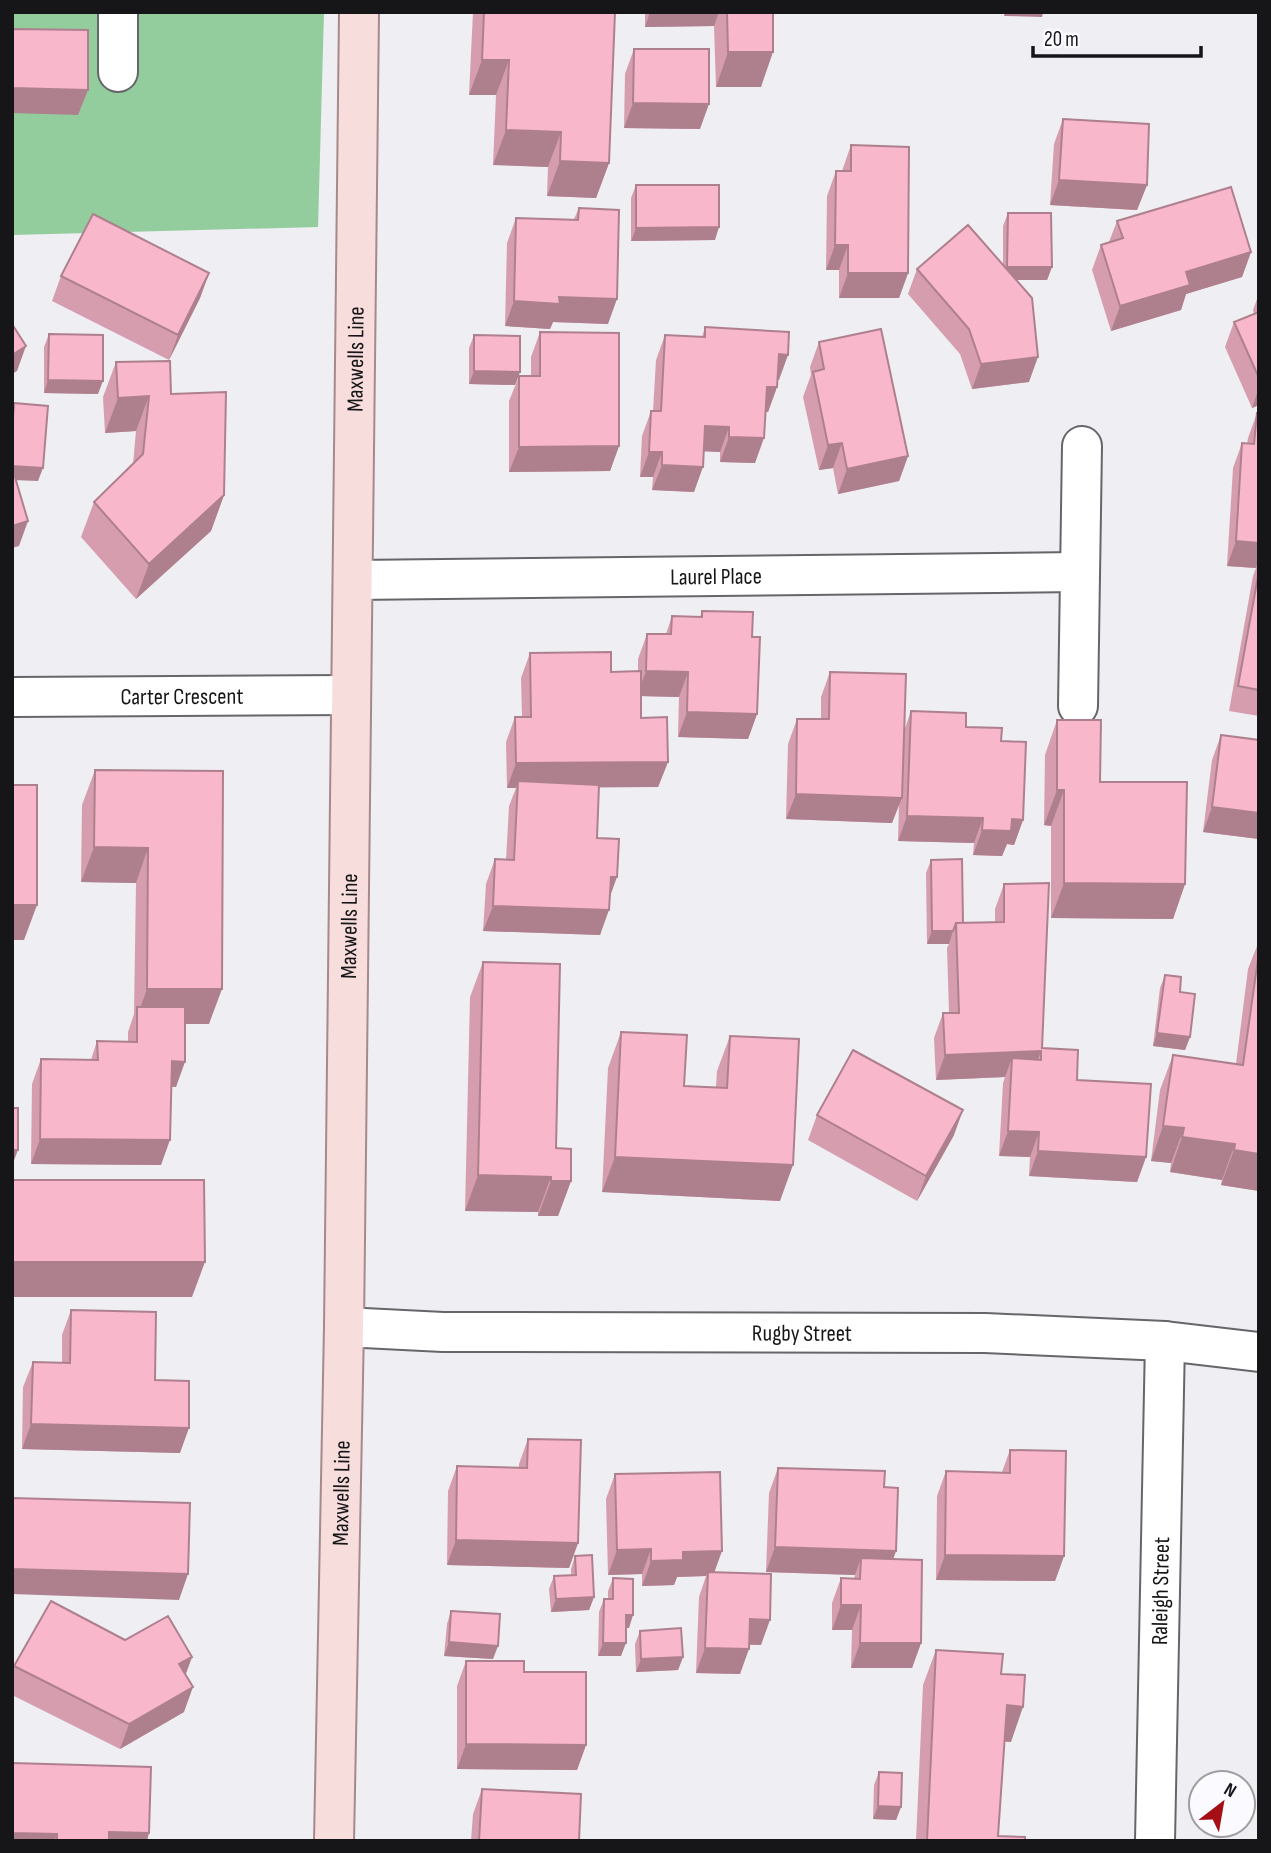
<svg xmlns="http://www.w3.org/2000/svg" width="1271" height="1853" viewBox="0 0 1271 1853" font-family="'Sofia Sans Condensed',sans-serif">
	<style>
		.green { fill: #93cc9d }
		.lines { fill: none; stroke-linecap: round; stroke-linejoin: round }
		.minor-casing { stroke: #66666a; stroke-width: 42 }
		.major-casing { stroke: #a6898a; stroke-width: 42 }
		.minor { stroke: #fff; stroke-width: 38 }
		.major { stroke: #f8dddd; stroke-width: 38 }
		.wall { fill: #d69daf }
		.shaded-wall { fill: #ae808e }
		.building { fill: #f9b7cb; stroke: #ae808e; stroke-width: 2 }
		.labels { text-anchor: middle; stroke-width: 5; stroke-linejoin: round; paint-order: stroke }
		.street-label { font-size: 23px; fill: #161618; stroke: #fbfbff }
	</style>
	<rect width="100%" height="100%" fill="#eeeef3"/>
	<path class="green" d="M12,12H324L318,227L12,235Z"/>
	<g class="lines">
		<g class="minor-casing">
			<g id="minor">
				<path d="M118,12V72"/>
				<path id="s1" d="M354,580L1079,572"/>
				<path id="s2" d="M12,697L351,695"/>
				<path d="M1078,706L1082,446"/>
				<path id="s3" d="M344,1327L443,1332L985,1333L1165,1341L1259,1352"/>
				<path id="s4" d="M1155,1841L1165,1341"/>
			</g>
		</g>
		<g class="major-casing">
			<g id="major">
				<path id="s5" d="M334,1841L344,1327L359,12"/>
			</g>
		</g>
		<use href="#minor" class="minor"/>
		<use href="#major" class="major"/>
	</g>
	<path class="wall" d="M473,12H615L609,163L596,198L547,196L548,167L493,165L496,95H469Z
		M645,12H773L761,87H716L714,26L645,27Z
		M634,49L700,129L624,128L625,74Z
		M1063,119L1147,185L1137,210L1050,205L1054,144Z
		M851,145L908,273L899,298H839V270H826L827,196L836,171H842Z
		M636,185L715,240L631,241V198Z
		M579,208L608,324L553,322L550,329L505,326L507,243L516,218L574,219Z
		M1008,213L1052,267L1047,280H1015L1029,382L972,389L960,354L908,294L917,269L1003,265V226Z
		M1117,221L1251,252L1242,277L1186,294L1181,310L1111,331L1092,270L1101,245L1109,242Z
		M209,273L200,298L169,360L52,301L61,276Z
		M1259,294V405L1252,408L1225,347L1234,322L1254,314L1253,310Z
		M705,327L779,380H777V387L768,412H766L755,463L720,462V452L704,451L694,492L652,490L653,477H640L642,436L651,411H653L656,360L665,335L702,337Z
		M540,332L619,446L610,471L509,472V401L519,376H531V357Z
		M49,334L98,394L44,393V347Z
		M474,335L520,372L515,385L469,384V348Z
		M819,342L908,456L899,481L838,494L833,468L819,470L803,397L811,375L810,367Z
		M116,362L171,394L224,495L211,531L136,599L81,537L94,502L133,464L136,431L105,433L103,397Z
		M1257,413H1259V716L1229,711L1253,576L1256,568L1227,566L1233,468L1242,443L1247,444L1248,438Z
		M702,611L752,637L757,714L748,739L678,737L679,697L641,696V718L668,762L658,787H599L597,838L610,898L600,935L483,931L486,884L495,859L506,860L509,806L516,788H507L506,742L515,717H522L521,678L530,653L611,672L638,671V659L647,634H666L672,616L700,617Z
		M830,672L904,731L911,711L966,727L1001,741L1023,820L1014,845L1007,844L1002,856L973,855L974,843L898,841L899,803L892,823L786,819L788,744L797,719H821V697Z
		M1057,720L1100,782L1185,884L1173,919L1051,918V826L1044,825L1045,755Z
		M1221,735L1259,740V839L1203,832L1212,760Z
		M95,770L223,771L209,1024H185L176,1087H171L161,1165L31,1164L32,1084L41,1059L91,1060L97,1041H128V1032L134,1014L136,883L81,882L82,805Z
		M931,860L963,923L995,922V909L1004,884L1042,1048L1077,1080L1146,1157L1137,1182L1029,1176L1030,1157L999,1156L1003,1083L1005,1077L936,1080L934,1038L943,1013H949L947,948L949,944H927L926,873Z
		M1259,941V1191L1221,1185L1222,1180L1170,1172L1171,1163L1151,1161L1160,1090L1173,1055L1236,1064L1248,969Z
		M483,962L556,1148L571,1181L558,1216H538V1212L465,1211L470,997Z
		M1165,975L1180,992L1190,1037L1185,1050L1153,1046L1160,988Z
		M621,1032L684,1086L716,1087L717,1071L730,1036L780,1201L602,1192L608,1068Z
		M817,1115L954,1135L917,1201L808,1140Z
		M71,1310L155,1380L180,1453L22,1449L23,1387L33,1362L62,1363V1335Z
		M528,1439L578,1543L569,1568L447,1565L448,1491L457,1466L519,1468V1464Z
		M1010,1450L1064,1556L1055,1581L936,1580L937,1496L946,1471L1002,1472Z
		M778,1468L884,1487L896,1551L893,1559L921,1643L912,1668H851L852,1630H832V1603L841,1578L854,1579L855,1575L766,1572L769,1493Z
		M615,1474L714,1572L761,1645H749L740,1674L696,1673L699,1597L706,1576L677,1577L674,1585L642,1586V1574L608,1575L606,1499Z
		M575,1556L594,1597L589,1610L551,1612L549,1589L554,1576L571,1575V1569Z
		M613,1578L629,1628H626L621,1656H598L599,1612L604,1599H608V1591Z
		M451,1611L493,1659L444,1656L447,1624Z
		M640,1631L683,1657L678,1670L636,1672L635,1644Z
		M125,1640L192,1657L185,1675L184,1712L120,1749L12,1695V1671L14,1666Z
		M936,1650L1001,1674L1011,1742L1004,1741L998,1836L1025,1841H916L923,1685Z
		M466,1661L524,1672L586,1745L577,1770L457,1769V1686Z
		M879,1772L901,1807L896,1820L873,1819L874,1785Z
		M482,1789L579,1841H471L473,1814Z"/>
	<path class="shaded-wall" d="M12,12H76L75,13Z
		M650,12H719L714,26L645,27Z
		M1005,12H1043L1042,17L1004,16Z
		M728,52H773L761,87H716Z
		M482,60H509L496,95H469Z
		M12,88L88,90L78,115L12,113Z
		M633,103L709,104L700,129L624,128Z
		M506,130L561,132L548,167L493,165Z
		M560,161L609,163L596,198L547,196Z
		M1059,180L1147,185L1137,210L1050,205Z
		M719,227L715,240L631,241L636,228Z
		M835,245H848L839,270H826Z
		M1251,252L1242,277L1186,294L1181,310L1111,331L1120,306L1186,272Z
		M1007,267H1052L1047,280H1003Z
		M209,273L200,298L169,360L178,335Z
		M848,273H908L899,298H839Z
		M559,297L617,299L608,324L553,322L550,329L505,326L514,301Z
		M26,346L17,371L12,374V355Z
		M779,354L788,355L779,380L770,379Z
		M1038,357L1029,382L972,389L981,364Z
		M474,371L520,372L515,385L469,384Z
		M48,380L103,381L98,394L44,393Z
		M767,387H777L768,412H758Z
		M1259,388V405L1252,408Z
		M149,396L136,431L105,433L118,398Z
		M705,426L729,427L720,452L696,451Z
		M729,437L764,438L755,463L720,462Z
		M842,443L833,468L819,470L828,445Z
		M619,446L610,471L509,472L519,447Z
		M649,452H662L653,477H640Z
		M908,456L899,481L838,494L847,469Z
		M662,465L703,467L694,492L652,490Z
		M12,466L43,468L38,481L12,480Z
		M224,495L211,531L136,599L149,564Z
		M28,521L19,546L12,548V526Z
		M1236,541L1259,543V560L1256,568L1227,566Z
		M646,671L688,672L679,697L637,696Z
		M687,712L757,714L748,739L678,737Z
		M668,762L658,787L518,788V781L516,788H507L516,763Z
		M1057,790H1064L1051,826L1044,825Z
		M796,794L902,798L892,823L786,819Z
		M1212,807L1259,813V839L1203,832Z
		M907,816L983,818L974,843L898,841Z
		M1012,819L1023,820L1014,845L1007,844L1002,856L973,855L982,830Z
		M94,847L148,848L136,883L81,882Z
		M611,877H617L608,902Z
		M1064,883L1185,884L1173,919L1051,918Z
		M12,905H37L24,940H12Z
		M493,906L609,910L600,935L483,931Z
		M932,931H953L949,944H927Z
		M147,989H222L209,1024H137V1017Z
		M1157,1033L1190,1037L1185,1050L1153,1046Z
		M1041,1051L1032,1076L1012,1058L1005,1077L936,1080L945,1055Z
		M172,1061L185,1062L176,1087L163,1086Z
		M963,1110L954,1135L917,1201L926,1176Z
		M1163,1126L1184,1128L1171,1163L1151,1161Z
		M1008,1131L1039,1132L1030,1157L999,1156Z
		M1182,1137L1235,1144L1222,1180L1170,1172Z
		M40,1139L170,1140L161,1165L31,1164Z
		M12,1150H18L13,1163H12Z
		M1234,1150L1259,1154V1191L1221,1185Z
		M1038,1151L1146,1157L1137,1182L1029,1176Z
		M615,1157L793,1165L780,1201L602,1192Z
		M478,1175L551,1177L538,1212L465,1211Z
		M551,1181H571L558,1216H538Z
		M12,1262H205L192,1297H12Z
		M31,1424L189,1428L180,1453L22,1449Z
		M456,1540L578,1543L569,1568L447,1565Z
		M775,1547L896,1551L887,1576L861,1558L855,1575L766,1572Z
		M651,1549L642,1574L608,1575L617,1550Z
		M722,1551L713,1576L708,1572L706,1576L677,1577L674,1585L642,1586L651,1561L683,1552Z
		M945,1555L1064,1556L1055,1581L936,1580Z
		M12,1569L188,1574L179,1600L12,1594Z
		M594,1597L589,1610L551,1612L556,1599Z
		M841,1605H861L852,1630H832Z
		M626,1615H633L629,1628H622Z
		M750,1619L770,1620L761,1645L741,1644Z
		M449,1642L498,1646L493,1659L444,1656Z
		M603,1643H626L621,1656H598Z
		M860,1643H921L912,1668H851Z
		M705,1648L749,1649L740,1674L696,1673Z
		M192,1657L183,1682L179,1664Z
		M683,1657L678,1670L636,1672L641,1659Z
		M193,1687L184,1712L120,1749L129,1724Z
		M1007,1705L1023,1707L1011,1742L994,1741Z
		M466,1744L586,1745L577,1770L457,1769Z
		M878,1806L901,1807L896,1820L873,1819Z
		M109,1832L149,1833L147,1841H106Z
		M12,1833L57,1834L55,1841H12Z"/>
	<path class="building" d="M484,12H615L609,163L560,161L561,132L506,130L509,60H482Z
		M727,12H773V52H728Z
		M12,29L88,30V90L12,88Z
		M634,49H709V104L633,103Z
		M1063,119L1149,124L1147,185L1059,180Z
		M851,145L909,147L908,273H848V245H835L836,171H851Z
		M636,185H719V227L636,228Z
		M1231,187L1251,252L1186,272L1190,285L1120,306L1101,245L1123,238L1117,221Z
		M579,208L619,210L617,299L559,297L560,304L514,301L516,218L578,220Z
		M1008,213H1051L1052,267H1007Z
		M93,214L209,273L178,335L61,276Z
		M968,225L1032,298L1038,357L981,364L969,329L917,269Z
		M1259,312V378L1234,322Z
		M12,324L26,346L12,355Z
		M705,327L789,332L788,355L779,354L777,387H767L764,438L729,437V427L705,426L703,467L662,465V452H649L651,411H661L665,335L705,337Z
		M881,329L908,456L847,469L842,443L828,445L813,372L824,369L819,342Z
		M540,332L619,333V446L519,447V376H540Z
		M49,334L103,335V381L48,380Z
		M474,335L520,336V372L474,371Z
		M170,361L171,394L226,392L224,495L149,564L94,502L143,454L149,396L118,398L116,362Z
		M14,403L48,406L43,468L12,466V434Z
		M1257,413H1259V543L1236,541L1242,443L1254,444Z
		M12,467L28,521L12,526Z
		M1259,571V690L1238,686Z
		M702,611L753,612L752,637H760L757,714L687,712L688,672L646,671L647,634H671L672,616L702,617Z
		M611,652V672L641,671V718L667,717L668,762L516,763L515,717H531L530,653Z
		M830,672L906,674L902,798L796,794L797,719H829Z
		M911,711L966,713V727L1002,728L1001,741L1026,742L1023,820L1012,819L1011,831L982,830L983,818L907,816Z
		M1057,720H1101L1100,782H1187L1185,884L1064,883V790H1057Z
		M1221,735L1259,740V813L1212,807Z
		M95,770L223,771L222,989H147L148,848L94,847Z
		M518,781L599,785L597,838L619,839L617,877H611L609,910L493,906L495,859L514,860Z
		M12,785H37V905H12Z
		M962,859L963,923H956L953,931H932L931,860Z
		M1049,883L1042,1048L1078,1050L1077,1080L1151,1084L1146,1157L1038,1151L1039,1132L1008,1131L1012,1058L1041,1060V1051L945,1055L943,1013H959L956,923L1004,922V884Z
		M1259,952V1154L1234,1150L1235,1144L1182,1137L1184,1128L1163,1126L1173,1055L1243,1065Z
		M483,962L560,964L556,1148L571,1149V1181H551V1177L478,1175Z
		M1165,975L1181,977L1180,992L1195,994L1190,1037L1157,1033Z
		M137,1007H185V1062L172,1061L170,1140L40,1139L41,1059L98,1060L97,1041L137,1042Z
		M621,1032L687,1035L684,1086L727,1088L730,1036L799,1039L793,1165L615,1157Z
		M853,1050L963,1110L926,1176L817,1115Z
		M12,1108H18V1150H12Z
		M12,1180H204L205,1262H12Z
		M71,1310L156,1312L155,1380L189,1381V1428L31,1424L33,1362L70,1363Z
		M528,1439L581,1440L578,1543L456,1540L457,1466L527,1468Z
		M1010,1450L1066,1451L1064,1556L945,1555L946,1471L1010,1473Z
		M778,1468L885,1471L884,1487L898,1488L896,1551L775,1547Z
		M720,1472L722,1551L683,1552V1560L651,1561V1549L617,1550L615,1474Z
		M12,1498L190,1503L188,1574L12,1569Z
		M592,1555L594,1597L556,1599L554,1576L576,1575L575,1556Z
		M861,1558L922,1560L921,1643H860L861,1605H841V1578L860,1579Z
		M708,1572L771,1574L770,1620L750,1619L749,1649L705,1648Z
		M613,1578L633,1579V1615H626V1643H603L604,1599H613Z
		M51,1601L125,1640L168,1616L192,1657L179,1664L193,1687L129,1724L14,1666Z
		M451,1611L500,1614L498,1646L449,1642Z
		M681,1628L683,1657L641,1659L640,1631Z
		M936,1650L1003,1654L1001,1674L1025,1675L1023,1707L1007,1705L998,1836L1025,1837V1841H927Z
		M466,1661H524V1672H586V1745L466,1744Z
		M12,1763L151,1767L149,1833L109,1832V1841H57V1834L12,1833Z
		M879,1772L902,1773L901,1807L878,1806Z
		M482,1789L581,1794L579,1841H479Z"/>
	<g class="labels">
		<g class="street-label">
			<text dy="8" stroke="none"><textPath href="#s5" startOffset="1482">Maxwells Line</textPath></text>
			<text dy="8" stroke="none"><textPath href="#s1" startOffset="362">Laurel Place</textPath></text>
			<text dy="8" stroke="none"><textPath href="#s2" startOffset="170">Carter Crescent</textPath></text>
			<text dy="8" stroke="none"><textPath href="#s5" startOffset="915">Maxwells Line</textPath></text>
			<text dy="8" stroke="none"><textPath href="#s3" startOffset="458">Rugby Street</textPath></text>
			<text dy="8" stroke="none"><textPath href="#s5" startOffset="348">Maxwells Line</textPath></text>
			<text dy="8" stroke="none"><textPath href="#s4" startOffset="250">Raleigh Street</textPath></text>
		</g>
	</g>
	<rect width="1271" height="1853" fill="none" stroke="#161618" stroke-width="28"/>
	<g transform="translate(1222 1804) rotate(31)"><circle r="33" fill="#fbfbff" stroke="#9f9fa3" stroke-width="2"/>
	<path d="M0-5L12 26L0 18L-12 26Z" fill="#a50e15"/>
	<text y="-10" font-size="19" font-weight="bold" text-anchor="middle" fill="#161618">N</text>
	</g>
	<path d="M1033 46v10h168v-10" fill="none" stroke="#161618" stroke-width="3.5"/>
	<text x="1044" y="46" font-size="21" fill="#161618" stroke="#fbfbff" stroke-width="5" paint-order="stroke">20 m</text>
</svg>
